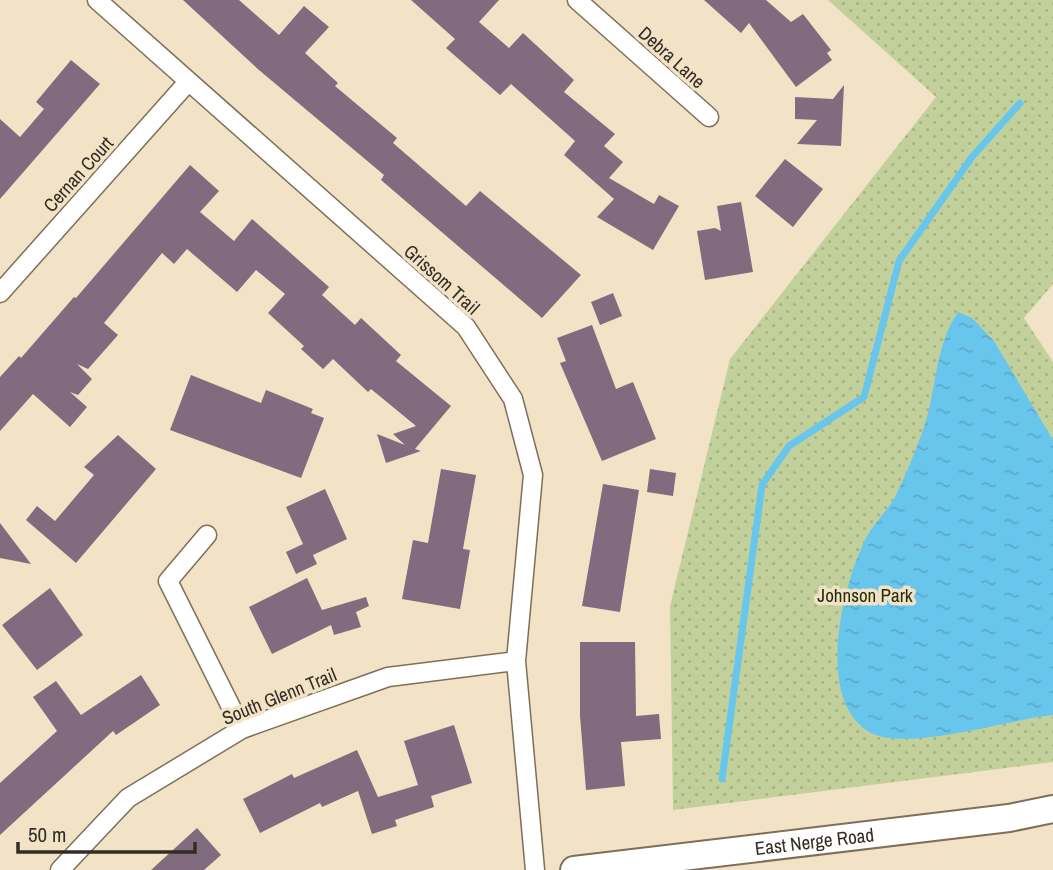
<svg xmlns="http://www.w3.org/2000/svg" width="1053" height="870" viewBox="0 0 1053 870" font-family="'Archivo Narrow',sans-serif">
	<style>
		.park { fill: url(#park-dots) }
		.water { fill: url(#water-ripples) }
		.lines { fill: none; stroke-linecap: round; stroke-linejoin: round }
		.stream { stroke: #68c6ec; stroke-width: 7 }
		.building { fill: #806b7f }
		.street-casing { stroke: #7e7058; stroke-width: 21 }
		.secondary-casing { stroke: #7e7058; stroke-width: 30 }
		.street { stroke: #fff; stroke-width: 18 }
		.secondary { stroke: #fff; stroke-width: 26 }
		.labels { text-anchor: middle; stroke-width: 7; stroke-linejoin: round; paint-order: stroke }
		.street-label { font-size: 19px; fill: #332d23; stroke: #f2e3c7 }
		.park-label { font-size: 19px; fill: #252d0c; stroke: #f2e3c7 }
	</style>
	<defs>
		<pattern id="park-dots" width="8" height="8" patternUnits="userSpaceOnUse" patternTransform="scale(1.75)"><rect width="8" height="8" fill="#c2d19b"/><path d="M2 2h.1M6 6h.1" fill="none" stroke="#a7b485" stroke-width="1.8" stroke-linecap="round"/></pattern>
		<pattern id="water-ripples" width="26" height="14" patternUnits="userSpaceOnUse" patternTransform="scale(1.75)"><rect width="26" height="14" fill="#68c6ec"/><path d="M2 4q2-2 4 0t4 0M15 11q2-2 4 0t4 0" fill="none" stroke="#5baaca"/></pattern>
	</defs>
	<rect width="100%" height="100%" fill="#f2e3c7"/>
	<path class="park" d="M828,0H1053V284L1024,318L1053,362V762L673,810L670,606L730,359L936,97Z"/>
	<path class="water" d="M958,312L972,318L994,341L1053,440V715C1010,719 899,755 866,730C815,694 843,582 867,536C875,522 887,511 895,497C905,477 914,454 922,433C937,393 934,347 958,312Z"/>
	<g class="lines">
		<path class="stream" d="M722,779L762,485L789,446L864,397L899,261L972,157L1020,103"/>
	</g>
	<path class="building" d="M183,0H239L279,35L304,6L329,27L305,53L338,83L335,86L397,138L393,143L466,206L480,191L581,275L542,318L381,180L384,175L259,70Z
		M411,0H499L479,22L509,48L523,33L574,80L564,92L615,134L604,146L623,162L609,178L654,204L659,195L679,206L653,250L597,217L614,199L564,155L575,141L511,84L500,95L446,48L455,39Z
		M704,0H766L791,22L803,14L831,50L827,53L832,60L796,87L749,23L741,33Z
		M71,60L100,84L0,199V119L20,137L44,109L36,102Z
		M844,85L841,146L797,144L817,120L795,119V97L833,99Z
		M785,159L823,189L793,227L755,196Z
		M190,165L219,191L200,212L234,241L252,219L329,287L322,295L355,325L361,318L401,355L396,361L451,406L415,449L421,451L386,463L377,434L405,445L393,434L416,426L371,389L368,392L333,359L323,369L301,349L304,346L268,313L285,294L256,270L237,292L187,249L174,264L162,253L104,323L118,335L88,369L77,364L92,379L78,395L70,392L87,407L70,427L33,394L0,431V377L19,356L21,358L74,297L76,298Z
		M741,202L753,272L705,280L697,231L715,228L721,231L717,206Z
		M613,293L622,316L600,325L591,302Z
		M592,325L616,389L633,382L656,439L602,461L560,363L566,361L557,338Z
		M191,375L261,403L266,390L313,409L311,413L324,418L301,478L170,430Z
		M118,435L156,469L76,563L26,520L37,506L55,521L94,475L84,467Z
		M441,469L476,475L463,549L470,550L460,609L402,599L413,540L428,543Z
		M650,469L676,473L673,496L647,492Z
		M603,484L639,490L620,612L582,606Z
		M325,489L347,539L313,555L317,564L296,574L286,552L303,544L286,507Z
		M0,523L31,564L0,558Z
		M307,578L322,610L366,597L369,606L356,612L361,627L334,635L331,625L272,654L249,607Z
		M50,588L83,635L37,670L2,625Z
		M580,642H635L636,716L659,714L661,739L621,742L625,786L586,790L580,716Z
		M141,675L160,705L116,735L113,731L0,835V783L57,731L33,697L56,681L81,715Z
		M454,725L472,783L431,796L434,807L395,820L397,826L372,834L358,791L322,807L320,803L260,833L243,799L292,774L294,778L357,750L378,797L418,785L404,741Z
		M197,828L221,855L204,870H151Z"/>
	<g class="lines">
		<g class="street-casing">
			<path id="street" d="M97,0L466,327L513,399L533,475L516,661L535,870
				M577,0L709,117
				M0,293L188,82
				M207,535L168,581L242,729
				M60,870L128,798L242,729L388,677L516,661"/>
		</g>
		<g class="secondary-casing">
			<g id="secondary">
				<path id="s1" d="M574,870L1009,818L1053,809"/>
			</g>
		</g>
		<use href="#street" class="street"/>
		<use href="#secondary" class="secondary"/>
	</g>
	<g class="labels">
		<g class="street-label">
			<text transform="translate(672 57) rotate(42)" y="7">Debra Lane</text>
			<text transform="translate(78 174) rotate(-48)" y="7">Cernan Court</text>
			<text transform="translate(442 279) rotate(42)" y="7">Grissom Trail</text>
			<text transform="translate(279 696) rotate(-22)" y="7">South Glenn Trail</text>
			<text dy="7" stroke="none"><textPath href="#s1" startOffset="242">East Nerge Road</textPath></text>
		</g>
		<g class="park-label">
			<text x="865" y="602">Johnson Park</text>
		</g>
	</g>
	<path d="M18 842v10h177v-10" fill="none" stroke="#332d23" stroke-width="3.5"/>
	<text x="28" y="842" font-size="21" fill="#332d23" stroke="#f2e3c7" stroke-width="5" paint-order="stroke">50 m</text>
</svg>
